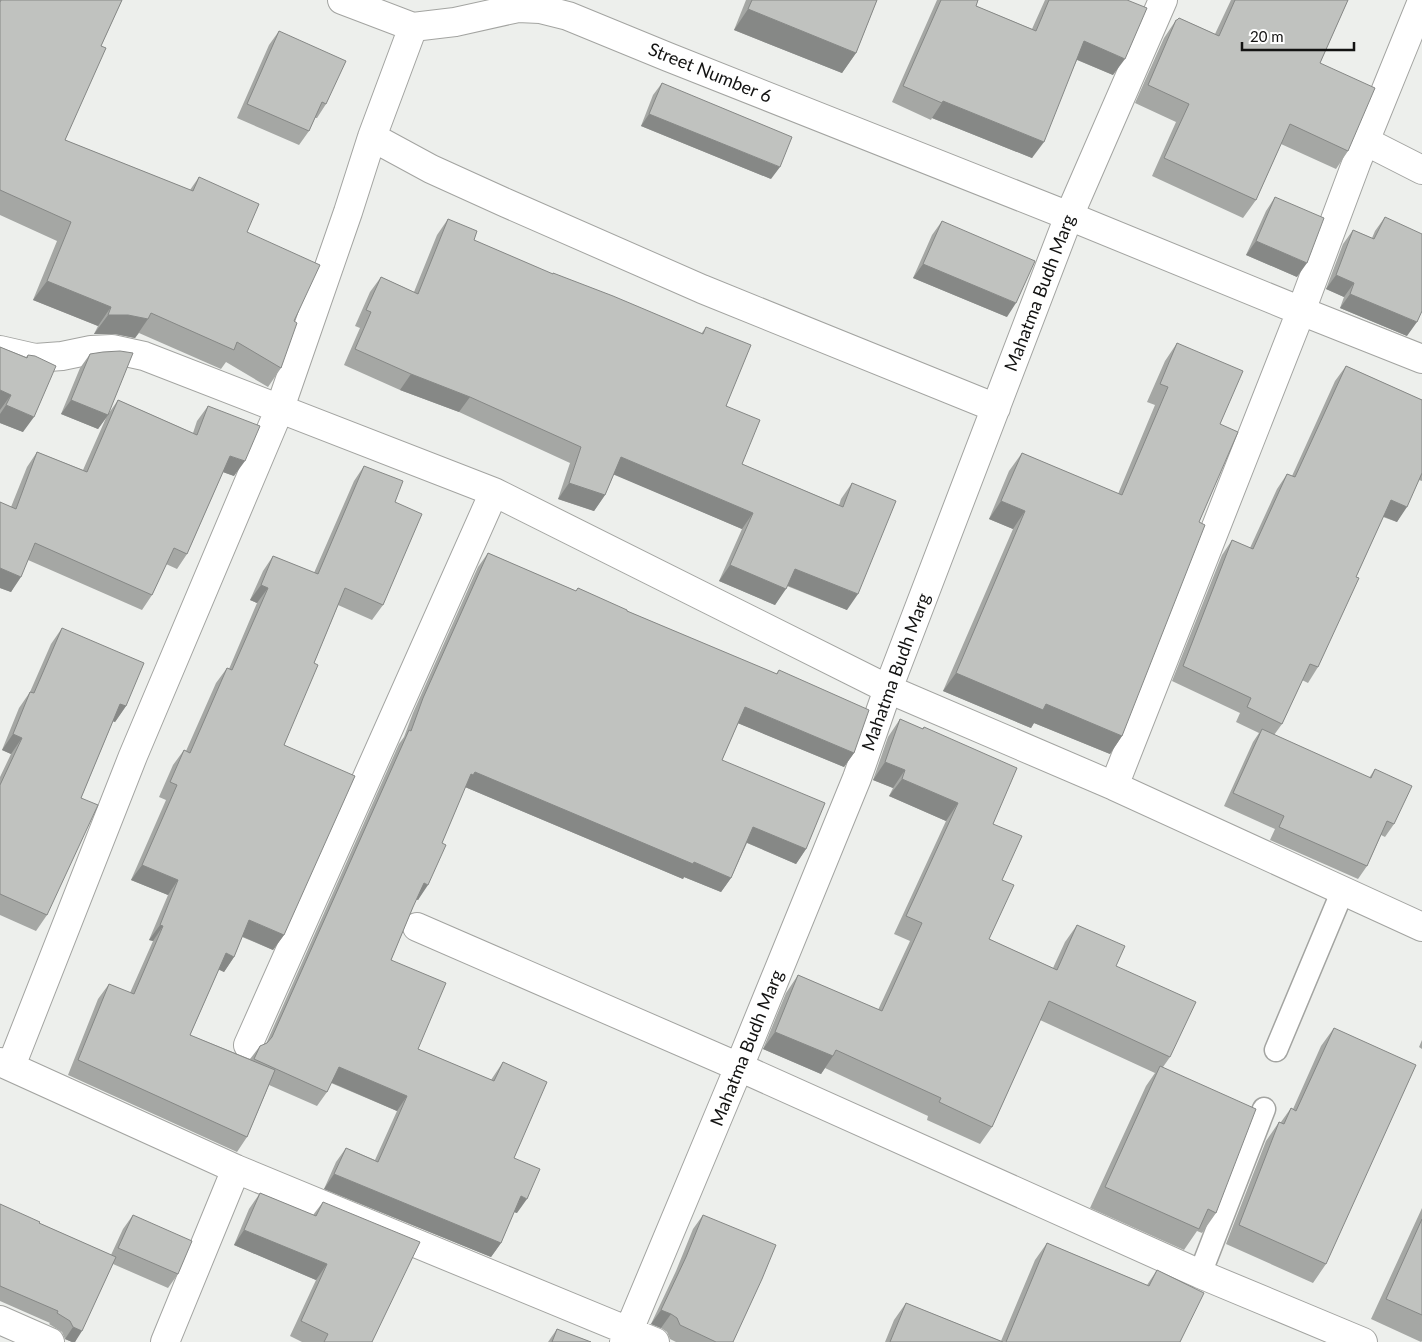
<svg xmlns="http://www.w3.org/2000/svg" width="1422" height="1342" viewBox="0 0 1422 1342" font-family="Lato,sans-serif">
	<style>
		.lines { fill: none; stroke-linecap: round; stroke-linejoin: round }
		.lane-casing { stroke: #a3a4a1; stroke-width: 25 }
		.street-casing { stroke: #a3a4a1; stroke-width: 30 }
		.lane { stroke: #fff; stroke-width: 22 }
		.street { stroke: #fff; stroke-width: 28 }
		.wall { fill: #a5a7a4 }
		.shaded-wall { fill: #868886 }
		.building { fill: #c0c2bf; stroke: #868886 }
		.labels { text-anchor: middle; stroke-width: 4; stroke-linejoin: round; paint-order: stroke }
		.street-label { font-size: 18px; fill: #131312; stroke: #fff }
	</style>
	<rect width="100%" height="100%" fill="#edefec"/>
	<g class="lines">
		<g class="lane-casing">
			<path id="lane" d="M1276,1050L1343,890
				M1200,1274L1264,1109"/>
		</g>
		<g class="street-casing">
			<path id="street" d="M342,0L413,27L455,22L518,8L540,9L568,16L668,57L1069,216L1301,311L1357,161L1422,1
				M372,137L431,169L506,203L702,289L996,408
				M1365,141L1422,170
				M0,350L35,358L62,356L91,350L112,349L144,356L494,492L888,689L1114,786L1422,927
				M1114,786L1301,311L1422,359
				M417,927L739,1067L1200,1274L1363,1342
				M248,1045L494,492
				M0,1062L236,1169L655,1342
				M11,1066L133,756L280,408L348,212L372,137L413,27
				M0,1320L50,1342
				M165,1342L236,1169
				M624,1342L739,1067L857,778L888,689L1069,216L1163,0"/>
		</g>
		<use href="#lane" class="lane"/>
		<use href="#street" class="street"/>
	</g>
	<path class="wall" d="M0,0H122L101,46L65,140L190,190L199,177L247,232L294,321L281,368L268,387L226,362L221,369L139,333L135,338L115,334H94L98,326L33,300L57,241L0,215Z
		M746,0H877L856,53L842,73L734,30Z
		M937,0H978L976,6L1032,29L1045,0H1127L1113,75L1077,60L1032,158L932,118L931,120L892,102Z
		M1231,0H1348L1320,63L1348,151L1336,169L1281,144L1256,200L1243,218L1152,176L1176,122L1135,103L1164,38L1176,20H1177L1179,18L1215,34Z
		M279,31L326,104L317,118H315L309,131L299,145L237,118L269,45Z
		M662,83L771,179L641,126L653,95Z
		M1275,197L1297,277L1246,255L1266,211Z
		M1385,217L1407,336L1340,308L1344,297L1326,289L1343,244L1353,230L1372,238L1375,231Z
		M448,219L474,240L552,274L701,334L706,327L742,464L839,505L841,499L852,483L847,610L787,586L775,605L719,581L742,529L614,474L605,495L594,511L558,499L570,463L459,412L400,390L344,365L360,328L355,326L370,292L381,277L414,292L437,235Z
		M942,221L1007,317L913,278L932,235Z
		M1177,343L1220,424L1199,522L1122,736L1110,754L1034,723L1031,728L943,691L1013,529L989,519L1009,471L1022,453L1118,494L1155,405L1147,402L1165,361Z
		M0,347L26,357L28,355L23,432L0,423Z
		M90,354L109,413L118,400L193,433L197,421L208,406L234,476L223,472L187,554L177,569L166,564L152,595L142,610L28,560L11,592L0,588V502L11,507L27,467L37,452L83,470L106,418L98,429L61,414L80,368Z
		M1346,366L1422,400V481L1419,480L1397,522L1383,517L1356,577L1318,667L1308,683L1302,680L1282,724L1274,735L1369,778L1375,769L1394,824L1385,837L1381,835L1367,866L1358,879L1270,840L1275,829L1224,806L1253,742L1259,733L1236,722L1240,713L1172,681L1222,555L1232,540L1250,548L1277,489L1287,474L1292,476L1335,381Z
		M364,466L395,502L383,605L372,620L338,605L314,663L284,745V935L273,950L242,937L234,957L224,972L219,969L190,1035L250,1059L260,1046L266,1044L399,744L404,737L413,713L478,567L488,553L576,591L578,588L627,611L776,674L779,670L854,753L844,767L738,723L722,760L806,849L796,864L747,843L731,878L721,892L684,877L683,879L465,787L418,900L416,899L413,907L391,960L418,1049L491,1080L503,1062L514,1158L517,1213L514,1212L501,1243L491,1257L324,1189L336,1162L346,1148L375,1160L397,1111L331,1083L327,1092L317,1106L269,1085L247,1137L237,1152L68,1075L98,999L109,984L130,993L153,941L149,940L168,895L131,880L166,800L159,797L173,765L184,750L186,751L216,683L227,668L229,669L257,603L250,600L263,571L273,556L314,573L354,481Z
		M62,628L126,706L115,722L113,721L81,798L47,915L36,931L0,915V777L11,754L2,750L19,708L30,692L51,644Z
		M900,719L922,729L924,727L993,824L1002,880L989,939L1053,968L1065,942L1077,925L1116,966L1170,1057L1163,1067L1216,1213L1202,1233L1197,1231L1184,1250L1090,1208L1146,1086L1155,1073L1040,1020L992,1127L980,1144L927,1120L928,1116L825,1068L821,1074L763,1049L786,993L798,975L878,1010L910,941L894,934L946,821L889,796L893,788L873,780L888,737Z
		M1334,1028L1326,1264L1313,1283L1226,1244L1266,1141L1279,1122H1281L1291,1108L1293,1109L1321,1046Z
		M1422,1040V1049L1419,1047Z
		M260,1193L313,1215L323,1202L372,1342H302L290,1336L316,1280L234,1245L249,1209Z
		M0,1204L39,1223L111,1255L123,1229L133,1215L178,1274L168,1288L113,1264L75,1342H72L65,1339L62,1332L49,1324L50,1323L0,1301Z
		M1422,1208V1341L1421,1342L1371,1319Z
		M703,1215L733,1342H676L670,1339L667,1332L661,1328L651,1324L676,1271L693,1229Z
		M1047,1243L1147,1285L1157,1270L1180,1342H885L894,1320L906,1303L1001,1341L1035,1260Z
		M557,1329L591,1342H548Z"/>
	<path class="shaded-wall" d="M748,9L856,53L842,73L734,30Z
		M1084,41L1125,59L1113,75L1073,58Z
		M943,101L1044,142L1032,158L932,118Z
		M649,114L780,167L771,179L641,126Z
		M1256,241L1307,263L1297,277L1246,255Z
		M923,264L1016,303L1007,317L913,278Z
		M1336,275L1354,283L1344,297L1326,289Z
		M47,281L111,307L98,326L33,300Z
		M1350,294L1417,322L1407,336L1340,308Z
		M108,315H128L148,319L135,338L115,334H94Z
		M411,374L470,397L459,412L400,390Z
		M0,390L11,395L0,410Z
		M71,400L108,415L98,429L61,414Z
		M6,405L34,417L23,432L0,423V414Z
		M230,456L245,461L234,476L220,471Z
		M621,457L753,513L742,529L610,473Z
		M569,483L605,495L594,511L558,499Z
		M1391,500L1407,507L1397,522L1380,515Z
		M1001,501L1025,511L1013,529L989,519Z
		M730,565L786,589L775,605L719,581Z
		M0,568L21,577L11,592L0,588Z
		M795,569L858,594L847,610L784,584Z
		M261,585L268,588L257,603L250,600Z
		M956,673L1046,704L1122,736L1110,754L1034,723L1031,728L943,691Z
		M120,704L126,706L115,722L109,720Z
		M745,707L854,753L844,767L735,722Z
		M13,734L22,738L11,754L2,750Z
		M885,762L905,770L893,788L873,780Z
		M475,772L694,862L731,878L721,892L684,877L683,879L465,787L471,774Z
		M902,779L958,803L946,821L889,796Z
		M753,827L806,849L796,864L743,841Z
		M142,865L178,880L168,895L131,880Z
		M424,883L428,885L418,900L414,898Z
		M249,920L284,935L273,950L239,935Z
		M160,925L163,926L153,941L149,940Z
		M226,953L234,957L224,972L215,968Z
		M775,1032L833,1056L821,1074L763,1049Z
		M339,1067L407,1096L397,1111L328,1081Z
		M334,1174L501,1243L491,1257L324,1189Z
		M521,1196L527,1199L517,1213L511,1211Z
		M244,1230L327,1264L316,1280L234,1245Z
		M661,1310L671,1314L661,1328L651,1324Z
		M73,1327L82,1331L75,1342H72L65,1339Z"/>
	<path class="building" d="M1,0H122L101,46L106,48L65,140L193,191L199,177L259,204L247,232L320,265L294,321L297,323L281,368L237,342L234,350L151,313L148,319L128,315H108L111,307L47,281L71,222L0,190V2Z
		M752,0H877L856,53L748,9Z
		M941,0H978L976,6L1036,31L1049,0H1127L1147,8L1125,59L1084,41L1044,142L943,101L942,103L903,86Z
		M1235,0H1348L1320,63L1375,88L1348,151L1290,124L1256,200L1164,158L1189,104L1148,85L1176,20H1177L1179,18L1219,36Z
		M279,31L346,61L326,104L322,102L309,131L247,104Z
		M662,83L792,137L780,167L649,114Z
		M1275,197L1324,218L1307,263L1256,241Z
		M1385,217L1422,234V311L1417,322L1350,294L1354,283L1336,275L1353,230L1374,239Z
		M448,219L477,231L474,240L553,274V273L613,296L703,334L706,327L751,345L726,406L760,420L742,464L843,507L852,483L896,501L858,594L795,569L786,589L730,565L753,513L621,457L605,495L569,483L581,447L470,397L411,374L355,349L371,312L366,310L381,277L418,294Z
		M942,221L1035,261L1016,303L923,264Z
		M1177,343L1243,371L1220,424L1238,432L1199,522L1205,525L1122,736L1046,704L1043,710L956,673L1025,511L1001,501L1022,453L1122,495L1168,387L1160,384Z
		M0,347L27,358L28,355L35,356L56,366L34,417L6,405L11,395L0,390Z
		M120,351L133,353L108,415L71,400L90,354L103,352Z
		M1346,366L1422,400V473L1407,507L1391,500L1356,577L1359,578L1318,667L1310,664L1282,724L1247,707L1251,698L1183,666L1232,540L1253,549L1287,474L1295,477Z
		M118,400L197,435L208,406L260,426L245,461L230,456L187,554L174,548L152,595L35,543L21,577L0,568V502L16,509L37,452L87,472Z
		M364,466L403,481L395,502L422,514L383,605L345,588L314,663L318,665L284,745L355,776L284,935L249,920L234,957L226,953L190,1035L275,1070L247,1137L78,1060L109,984L134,994L163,926L160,925L178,880L142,865L177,785L170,782L184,750L190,753L227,668L232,670L268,588L261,585L273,556L318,574Z
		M488,553L576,591L578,588L627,610V611L777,674L779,670L869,710L854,753L745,707L722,760L825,803L806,849L753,827L731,878L694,862L693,864L475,772L473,775L471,774L442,843L446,845L428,885L424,883L413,907L391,960L446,983L418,1049L494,1081L503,1062L547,1082L514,1158L540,1169L527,1199L521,1196L501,1243L334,1174L346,1148L378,1162L407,1096L339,1067L327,1092L254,1059L260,1046L267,1043L272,1037L409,730L411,731L423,698Z
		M62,628L144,663L126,706L120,704L81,798L98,805L47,915L0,894V785L22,738L13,734L30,692L34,693Z
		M900,719L923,729L924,727L1017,768L993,824L1022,836L1002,880L1014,885L989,939L1057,970L1077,925L1125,946L1116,966L1196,1002L1170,1057L1049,1001L992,1127L939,1102L941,1098L836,1050L833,1056L775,1032L798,975L882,1011L922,923L906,916L958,803L902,779L905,770L885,762Z
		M1262,729L1371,778L1375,769L1412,786L1394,824L1387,821L1367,866L1279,827L1284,816L1233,793Z
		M1334,1028L1416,1065L1326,1264L1239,1225L1279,1122L1284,1124L1291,1108L1296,1111Z
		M1160,1066L1256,1109L1216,1213L1208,1209L1199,1229L1105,1187Z
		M260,1193L316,1216L323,1202L420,1242L372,1342H324L328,1334L301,1321L327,1264L244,1230Z
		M0,1204L40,1222L39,1223L116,1257L82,1331L73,1327L70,1321L57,1313L58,1311L0,1286Z
		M133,1215L192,1241L178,1274L118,1248Z
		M703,1215L776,1245L762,1279L733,1342H716L680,1325L677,1318L671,1314L661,1310L686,1257Z
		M1422,1219V1315L1386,1299Z
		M1047,1243L1149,1286L1157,1270L1204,1293L1180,1342H1006Z
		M906,1303L1003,1342H890Z
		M557,1329L591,1342H552Z"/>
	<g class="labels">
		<g class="street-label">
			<text transform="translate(710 73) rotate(22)" y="6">Street Number 6</text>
			<text transform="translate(1040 293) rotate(-69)" y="6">Mahatma Budh Marg</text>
			<text transform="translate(896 672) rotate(-70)" y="6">Mahatma Budh Marg</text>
			<text transform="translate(747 1048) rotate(-68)" y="6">Mahatma Budh Marg</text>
		</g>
	</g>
	<path d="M1242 42v8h112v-8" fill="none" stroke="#131312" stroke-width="2.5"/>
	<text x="1250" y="42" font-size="15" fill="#131312" stroke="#ffffff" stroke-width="4" paint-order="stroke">20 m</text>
</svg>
